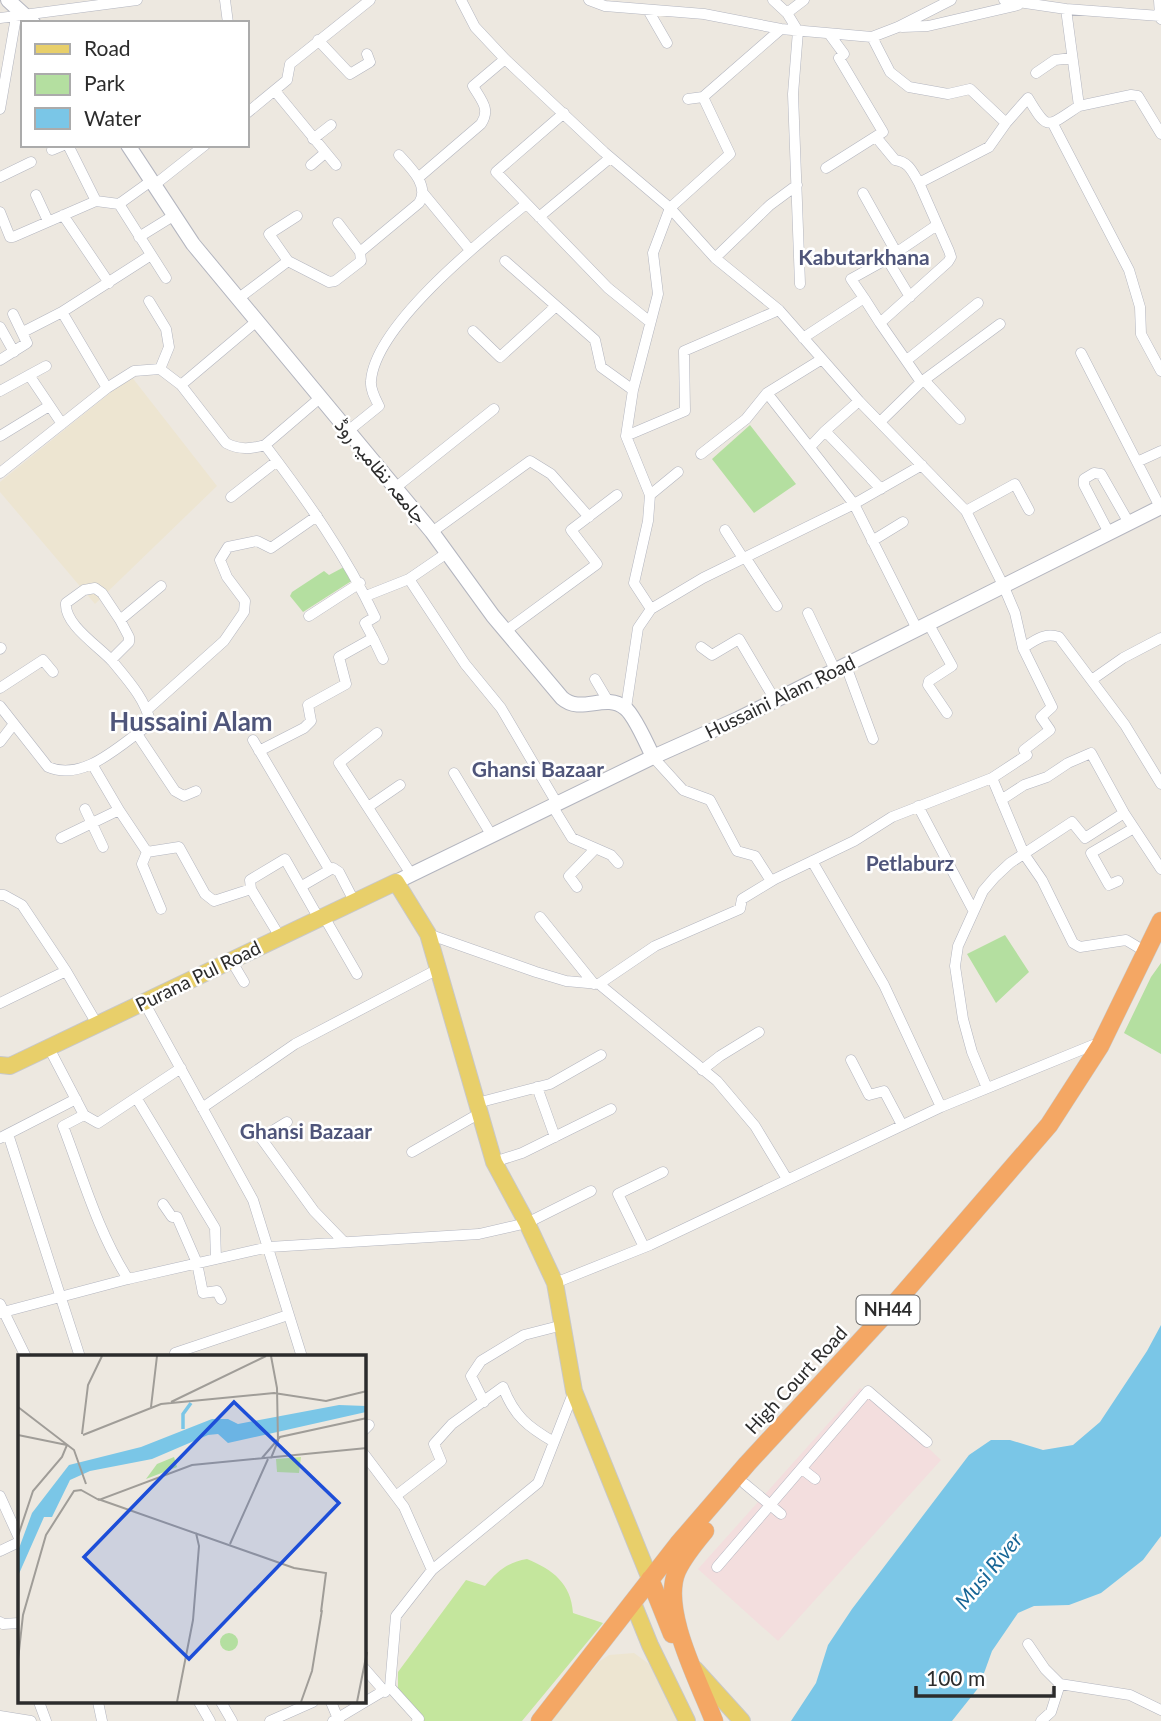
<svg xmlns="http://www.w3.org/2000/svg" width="1161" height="1721" viewBox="0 0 1161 1721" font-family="Lato,Vazirmatn,sans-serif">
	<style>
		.education { fill: #ede5d1 }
		.medical { fill: #f3dede }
		.green { fill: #b4dfa0 }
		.pitch { fill: #c4e69d }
		.water { fill: #7ac6e7 }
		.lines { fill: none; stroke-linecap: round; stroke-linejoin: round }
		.street-casing { stroke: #b3b5bf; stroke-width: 11 }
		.secondary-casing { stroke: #b3b5bf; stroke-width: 16 }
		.primary-casing { stroke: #c8c8c8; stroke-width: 18 }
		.highway-casing { stroke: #c8c8c8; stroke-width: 19 }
		.street { stroke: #fff; stroke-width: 10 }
		.secondary { stroke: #fff; stroke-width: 14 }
		.primary { stroke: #e8cf6a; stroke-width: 16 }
		.highway { stroke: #f4a764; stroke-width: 18 }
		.labels { text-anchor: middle; stroke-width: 5; stroke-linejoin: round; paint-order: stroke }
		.shield { fill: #fff; stroke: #6b6b6b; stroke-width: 2 }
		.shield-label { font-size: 18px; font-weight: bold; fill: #2c2c2c }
		.street-label { font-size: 19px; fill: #2c2c2c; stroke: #fff }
		.neighbourhood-label { font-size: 21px; font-weight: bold; fill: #4f557a; stroke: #fff }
		.water-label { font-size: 21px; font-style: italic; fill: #176696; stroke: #fff }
		.district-label { font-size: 26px; font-weight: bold; fill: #4f557a; stroke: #fff }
		.inset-river { fill: none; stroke: #7ac6e7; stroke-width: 3.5 }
		.inset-road { fill: none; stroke: #a09d98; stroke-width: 2 }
		.view { fill: #1d4ed8; fill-opacity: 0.15; stroke: #1d4ed8; stroke-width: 3.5 }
		.inset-edge { fill: none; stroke: #2c2c2c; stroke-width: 3.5 }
	</style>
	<rect width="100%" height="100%" fill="#ede8e0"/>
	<path class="education" d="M131,376L217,486L95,604L0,492V482Z
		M634,1653L656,1669L677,1721H549L600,1661L609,1655Z"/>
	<path class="medical" d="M860,1388L868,1391L941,1460L778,1641L698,1569Z"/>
	<path class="green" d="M750,425L796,484L754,513L712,459Z
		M344,567L353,580L303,612L290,596L292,592L324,571L329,575Z
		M1005,935L1029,972L996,1003L967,954Z
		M1161,963V1054L1124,1033L1151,977Z"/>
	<path class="pitch" d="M527,1559C553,1570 571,1583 573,1613L603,1623L522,1721H418L398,1704V1672L466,1580L485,1586C497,1571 508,1562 527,1559Z"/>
	<path class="water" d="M1161,1325V1536L1143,1560L1101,1593L1069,1605L1034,1606L1018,1613L992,1651L979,1687L952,1721H791L816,1683L828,1645L852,1609L969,1455L991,1440H1010L1043,1450L1073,1445L1100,1422L1147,1351Z"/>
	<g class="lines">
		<g class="street-casing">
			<path id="street" d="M225,0L228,23
				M589,0L605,6L704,14L781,29L872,37L898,27L951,0
				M773,0L787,13L798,31L793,94L800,284
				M1004,0L1066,9L1160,16L1161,19
				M1159,0L1160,16
				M1066,9L1079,106L1131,95L1138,96L1161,134
				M648,10L667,43
				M787,13L804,0
				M0,18L137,0
				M902,27L928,26L1018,5
				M318,40L350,74L370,62L367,54
				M1036,73L1055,60L1072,58
				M275,91L336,165
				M688,99L703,97
				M0,109L16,17
				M247,113L287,80L290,64L370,0
				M564,113L496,172L608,288L650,322
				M1006,123L1028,98C1048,132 1047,127 1079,106
				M1053,124L1129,270L1140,307L1141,334L1161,371
				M876,137L895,160C909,162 912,171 919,183
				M313,139L331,125
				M68,145L96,201
				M52,150L64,145
				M311,165L325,153
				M826,168L883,132L839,58L844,54L830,35
				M0,177L31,162
				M418,178L481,124C491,109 481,100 473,86L505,59
				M153,186L205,145
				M423,193L470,250
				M863,193L896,252
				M36,195L48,221
				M119,204L166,278
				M0,212L10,237H13L96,201L119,204L151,181
				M63,215L109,283
				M539,217L610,158
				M338,223L360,252L419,203C430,186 411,168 399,155
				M139,237L173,216
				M715,258L770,205L797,185
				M887,259L910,297
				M288,261L269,234L297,216
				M505,261L595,340L601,367L633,390
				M239,298L288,261L329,282L335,281L361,261L360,252
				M864,298L851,279L887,259L937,225
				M149,301L166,329L169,347L160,369L181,385L226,443C239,450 251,449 265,445L321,397
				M62,312L107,388
				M0,327L14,352
				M473,331L500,357L555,307
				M23,332L62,312L151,255
				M803,338L864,298L880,323L948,262L951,257L949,251L919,183L989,147L1006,123L970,89L948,94L909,87L890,72L872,37
				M1081,353L1160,507
				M0,360L27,343L13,314
				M907,360L978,303
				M29,375L62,424
				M181,385L258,320
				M0,391L46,366
				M767,393L854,504L917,629
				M960,419L924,380L1000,324
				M880,422L921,382L880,323
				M348,431L379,406C375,398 370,389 371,381C375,325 483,239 526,204
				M825,431L859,401
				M0,436L49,406
				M626,436L685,411L684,351L779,310
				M810,447L825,431L881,489
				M701,454L746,419L767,393L822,359
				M1137,462L1161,451
				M0,473L107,388L134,371L160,369
				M395,488L494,409
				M650,495L678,472
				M231,497L277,461
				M966,511L1015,484L1029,510
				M725,530L743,558
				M432,532L530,461L551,474L589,517
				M1109,533L1084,485V479L1094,473L1101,474L1129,523
				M872,541L903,522
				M447,553L409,579L465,664L501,708L555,800L562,801
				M745,557L777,606
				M366,596L409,579
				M651,609L634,583L648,521L650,495L626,436L633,390L658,294L653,253L670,208L730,154L703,97L781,29
				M808,613L835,670
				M309,616L360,583
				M928,623L952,666L929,681L928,685L947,713
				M507,630L597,564L571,530L617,495
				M373,638L383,659
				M701,647L712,655L739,639L775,700
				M1023,648C1035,640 1045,632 1059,637L1125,725L1161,784
				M0,649L1,648
				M111,660L129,642V637L120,620L161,586
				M846,666L873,739
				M595,679L608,701
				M1093,679L1123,658L1161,638
				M0,688L43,660L53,672
				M0,706L48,767C83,782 119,746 146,727L150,722C146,700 127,679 113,662C100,647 64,625 66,603L84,590L95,588L102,593L120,620
				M626,708L638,628L651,609L703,578L854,504L922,465
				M148,709L224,641L244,612L245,601L227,577L220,560L228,547L257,541L271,548L317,516
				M377,733L339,763L411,874
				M137,734L175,791L184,796L196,791
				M253,740L329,869
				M0,742L13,725
				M259,751L304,728L311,721L308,705L346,684L339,657L373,638L365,623L375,617C346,555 306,499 265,445
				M653,757L683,790L710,800L737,851L755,856L771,881
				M92,764L119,810L147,852
				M454,773L492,836
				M992,778L1024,854L1042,880L1073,943L1080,947L1126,940L1146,952
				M1001,800L1024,785L1047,777L1068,763L1091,753L1124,813L1161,869
				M918,806L973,910
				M368,807L400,785
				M553,807L572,838L611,855L618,863
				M85,809L103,847
				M61,838L119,810
				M147,852L179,847L205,894L214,901L251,889
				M147,852L142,864L161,909
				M812,861L884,985L941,1107
				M1118,881L1109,885L1091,853L1134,828
				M302,886L333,868L339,872L354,901
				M577,887L569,876L595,849
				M0,895H4L22,905L66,971L97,1024
				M323,915L357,974
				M540,917L594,984
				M428,934L536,972L566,981L599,984L655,946L740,909L742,899L775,879L854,841L892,817L992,778L1027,755L1024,750L1050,730L1041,717L1052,707L1023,648L1015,613L1004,587L966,511L859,401L779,310L715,258L670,208L604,152L505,59L475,27L461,0
				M280,937L251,889L250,880L285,859L318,917
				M231,960L244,982
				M599,984L717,1081L755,1126L787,1179
				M144,1002L253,1200L302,1357
				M0,1003L66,971
				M49,1048L84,1115L63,1126C83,1178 98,1232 128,1279
				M851,1060L869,1095L884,1091L902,1125
				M702,1070L720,1056L759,1032
				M537,1087L555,1137
				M987,1088L972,1052L963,1019L955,966L958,946L983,891L995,877L1010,863L1072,822L1085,838L1124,813
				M137,1099L215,1228L216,1259
				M477,1103L550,1084L601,1055
				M202,1108L295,1044L440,968
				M84,1115L98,1123L181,1068
				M287,1122L261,1138L314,1211L344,1242
				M8,1134L80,1357
				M0,1138L76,1099
				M412,1152L480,1113
				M494,1162L522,1153L611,1109
				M163,1204L172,1217H177L197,1263L203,1293L217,1291L221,1299
				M644,1247L618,1194L663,1172
				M555,1283L650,1245L941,1107L1093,1045L1102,1046
				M0,1304L26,1357
				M0,1313L128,1279L269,1247L479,1234L527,1223L591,1191
				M177,1357L175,1353L288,1315
				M484,1402L471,1376L481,1361L524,1335L563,1325
				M364,1430L369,1425
				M364,1454L404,1507L432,1570
				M802,1469L815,1479
				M745,1484L781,1514
				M397,1495L441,1461L434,1444L452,1424L503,1387C514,1416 528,1427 554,1442
				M0,1496L19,1538
				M0,1551L19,1542
				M717,1567L868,1391L927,1442
				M0,1622L3,1624L19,1623
				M1028,1644L1045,1669L1060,1684L1130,1695L1161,1710
				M364,1668L385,1692
				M390,1687L396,1616L432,1570L538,1483L574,1391
				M390,1687L419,1719L417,1721
				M39,1702L46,1721
				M98,1702L102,1721
				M199,1702L210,1721
				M221,1702L232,1721
				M331,1702L339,1721
				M0,1716L31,1721
				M270,1721L313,1702
				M333,1721L390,1687
				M1041,1721L1051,1712L1060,1684"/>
		</g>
		<g class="secondary-casing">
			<path id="secondary" d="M8,0L33,23
				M128,145L193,244L432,532L493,616L562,698C581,715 605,692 625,708C633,714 648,746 653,757
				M396,882L653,757L738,719L1161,507"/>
		</g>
		<g class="primary-casing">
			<path id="primary" d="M0,1065L10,1066L396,882L428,934L494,1162L527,1223L555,1283L574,1391L650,1579
				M633,1603L650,1645L687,1721
				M695,1669L742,1721"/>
		</g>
		<g class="highway-casing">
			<path id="highway" d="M705,1531C695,1543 684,1556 677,1571C660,1610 700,1684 714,1721
				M650,1579L672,1634
				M540,1721L678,1544L747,1464L890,1309L1049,1125L1100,1046L1161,921"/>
		</g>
		<use href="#street" class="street"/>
		<use href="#secondary" class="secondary"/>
		<use href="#primary" class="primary"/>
		<use href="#highway" class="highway"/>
	</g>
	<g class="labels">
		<rect class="shield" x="856.5" y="1295.5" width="63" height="29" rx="5"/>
		<g class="shield-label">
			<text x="888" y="1316">NH44</text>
		</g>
		<g class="street-label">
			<text transform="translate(381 471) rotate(50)" y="7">جامعہ نظامیہ روڈ</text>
			<text transform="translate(780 697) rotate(-26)" y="7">Hussaini Alam Road</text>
			<text transform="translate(198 976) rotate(-26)" y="7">Purana Pul Road</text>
			<text transform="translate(796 1380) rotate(-47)" y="7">High Court Road</text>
		</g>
		<g class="neighbourhood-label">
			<text x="864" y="265">Kabutarkhana</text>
			<text x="538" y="777">Ghansi Bazaar</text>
			<text x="910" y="871">Petlaburz</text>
			<text x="306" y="1139">Ghansi Bazaar</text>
		</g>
		<g class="water-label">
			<text transform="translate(989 1571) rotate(-50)" y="7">Musi River</text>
		</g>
		<g class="district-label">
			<text x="191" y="731">Hussaini Alam</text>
		</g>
	</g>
	<g transform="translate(18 1355)">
		<rect width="348" height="348" fill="#ede8e0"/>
		<path d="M156,102L159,112L128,124L139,109ZM202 287a9 9 0 1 1 18 0a9 9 0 1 1-18 0Z" fill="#b4dfa0"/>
		<path d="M283,102L281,118L259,117L258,104Z" fill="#c4e69d"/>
		<path d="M321,50L348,51V57L210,88L200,79L190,80L134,104L72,116L52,125L34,162H26L0,221V196L14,158L51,110L123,92L194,64H210L220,69Z" fill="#7ac6e7"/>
		<path class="inset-river" d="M165,74V59L173,48"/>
		<path class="inset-road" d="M253,1L259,33L260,86L253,103M153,47L248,1M0,52L56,95L68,129M133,52L139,1M64,79L70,30L84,1M0,80L49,90L44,102L15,136L0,181M65,80L143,49L256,38L308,46L349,36M244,103L262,82L349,63M80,144L276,213L308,218L303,257M212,189L250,104M0,305L5,260L28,180L56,136L63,135L81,145L174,110L349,93M159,347L175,265L181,191L178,178M283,347L294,316L304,255M339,347L349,297"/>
		<path class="view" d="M216,47L321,148L171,304L66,202Z"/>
		<rect width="348" height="348" class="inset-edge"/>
	</g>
	<rect x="21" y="21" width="228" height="126" fill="#ffffff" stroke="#ababab" stroke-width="2"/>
	<rect x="35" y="44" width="35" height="10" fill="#e8cf6a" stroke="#ababab" stroke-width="2"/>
	<text x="84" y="56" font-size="21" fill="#2c2c2c">Road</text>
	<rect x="35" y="74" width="35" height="21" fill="#b4dfa0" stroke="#ababab" stroke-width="2"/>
	<text x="84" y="91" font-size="21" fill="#2c2c2c">Park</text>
	<rect x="35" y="108" width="35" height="21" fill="#7ac6e7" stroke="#ababab" stroke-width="2"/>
	<text x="84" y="126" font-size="21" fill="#2c2c2c">Water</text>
	<path d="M916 1686v10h138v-10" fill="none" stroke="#2c2c2c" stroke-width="3.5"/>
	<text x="926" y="1686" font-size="21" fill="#2c2c2c" stroke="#ffffff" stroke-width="5" paint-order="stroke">100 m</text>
</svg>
